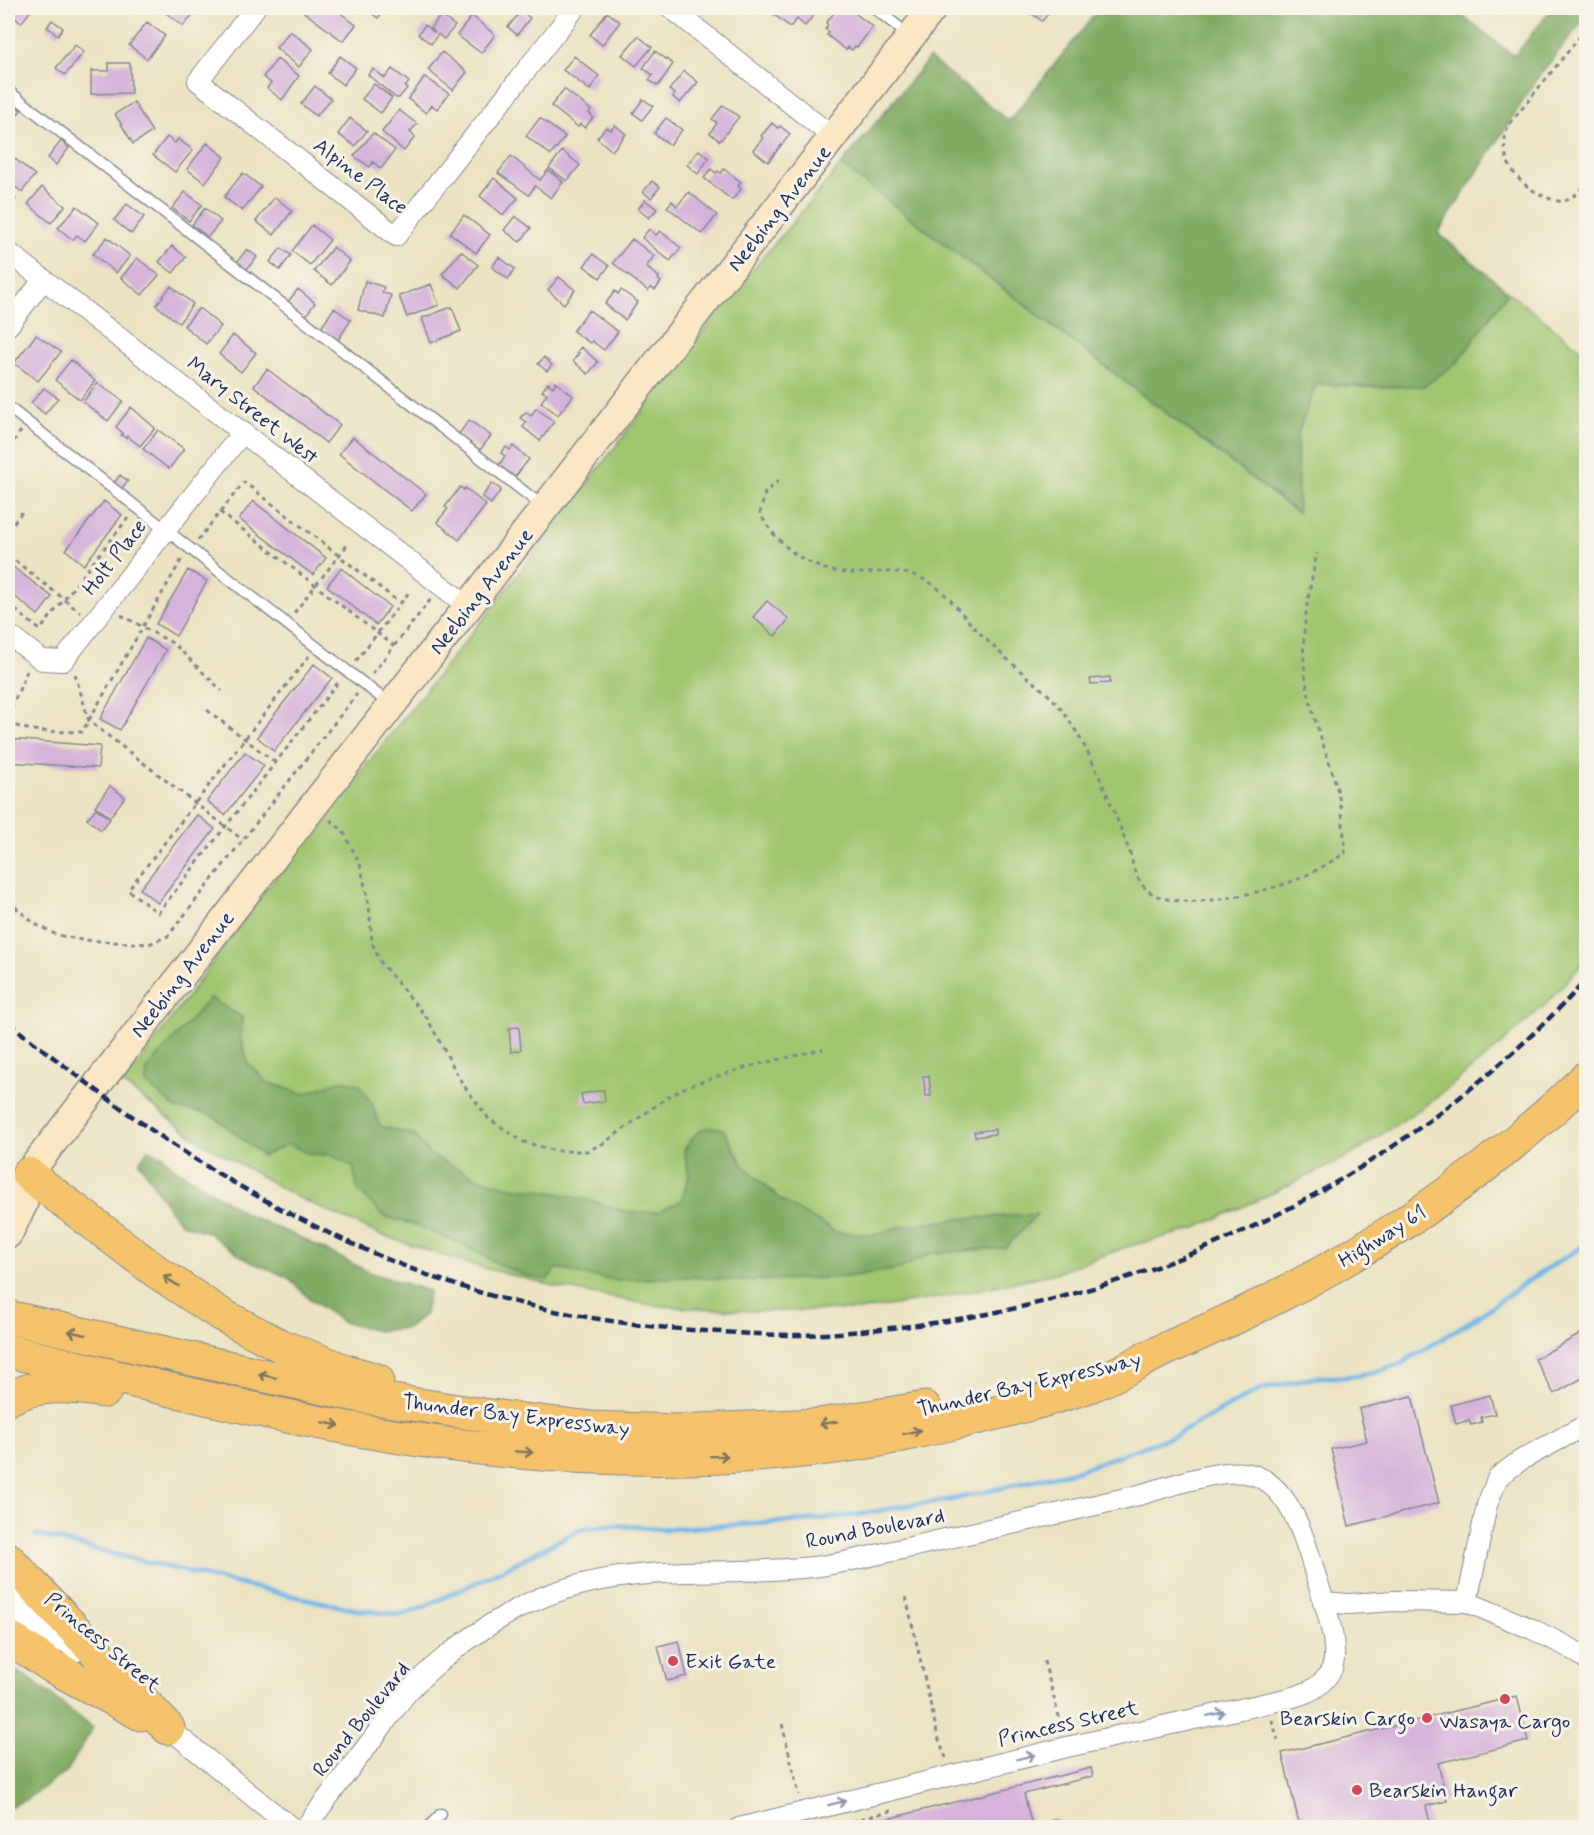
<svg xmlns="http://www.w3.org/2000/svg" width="1594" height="1835" viewBox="0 0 1594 1835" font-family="Mynerve,sans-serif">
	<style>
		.green { fill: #a1c670; stroke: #5e7a67; stroke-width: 1.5 }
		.forest { fill: #80ab62; stroke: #4e6d60; stroke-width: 1.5 }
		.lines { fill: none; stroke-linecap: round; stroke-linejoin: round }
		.stream { stroke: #70b5e6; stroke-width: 5 }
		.building { fill: #d5b3da }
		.service-casing { stroke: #838990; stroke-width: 13 }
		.minor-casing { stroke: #838990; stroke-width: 22 }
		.secondary-casing { stroke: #838990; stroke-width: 31 }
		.trunk-casing { stroke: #838990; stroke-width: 35 }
		.path { stroke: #838990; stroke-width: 3; stroke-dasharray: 4.5 4.5; stroke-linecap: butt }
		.service { stroke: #fff; stroke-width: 10 }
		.minor { stroke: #fff; stroke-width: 20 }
		.secondary { stroke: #fbe7c3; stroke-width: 28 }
		.trunk { stroke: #f4c26a; stroke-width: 33 }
		.rail { stroke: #1b2f5e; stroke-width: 4.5; stroke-dasharray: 9 4.5; stroke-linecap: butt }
		.oneway { stroke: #7d7163 }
		.oneway2 { stroke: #8d97ae }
		.poi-dot { fill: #d1495b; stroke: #f7f3e8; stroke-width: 2 }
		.labels { text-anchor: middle; stroke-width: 6; stroke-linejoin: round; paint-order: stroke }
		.street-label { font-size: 21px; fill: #1b2f5e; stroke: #f7f3e8 }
		.poi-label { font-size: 21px; fill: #1b2f5e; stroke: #f7f3e8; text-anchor: start }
	</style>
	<rect width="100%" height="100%" fill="#f7f3e8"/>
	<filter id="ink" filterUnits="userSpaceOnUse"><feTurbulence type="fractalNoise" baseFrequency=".0167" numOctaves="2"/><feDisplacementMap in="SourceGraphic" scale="12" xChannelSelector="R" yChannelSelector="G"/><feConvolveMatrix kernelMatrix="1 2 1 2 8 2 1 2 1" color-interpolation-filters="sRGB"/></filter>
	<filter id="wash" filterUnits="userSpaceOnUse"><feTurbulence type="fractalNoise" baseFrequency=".008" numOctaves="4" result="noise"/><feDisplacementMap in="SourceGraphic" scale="24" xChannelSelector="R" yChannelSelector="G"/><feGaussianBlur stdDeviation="1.35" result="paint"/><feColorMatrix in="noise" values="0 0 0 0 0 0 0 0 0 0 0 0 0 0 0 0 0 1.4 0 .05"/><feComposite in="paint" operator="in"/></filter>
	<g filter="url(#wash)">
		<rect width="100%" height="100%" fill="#ebe3c1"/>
		<path class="green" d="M841,165L1297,513V435L1316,384L1370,387L1457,363L1508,292L1586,353V959L1547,1003L1491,1053L1436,1098L1351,1155L1258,1200L1191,1230L1126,1247L1056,1273L943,1297L863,1310L753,1311L657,1306L561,1288L469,1264L381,1235L297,1197L200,1141L123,1084L265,891L492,608L728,299Z"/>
		<path class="forest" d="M1100,8H1452L1514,56L1553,8H1586V17L1539,76L1438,233L1508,292L1457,363L1424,386L1370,387L1316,384L1297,435L1298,513L841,165L929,58L1009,121Z
			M210,998L242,1017L241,1039L248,1063L267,1082L303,1094L342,1080L359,1084L373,1106L380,1126L414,1135L430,1155L480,1179L511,1187L551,1192L589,1200L627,1212H658L681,1201L689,1175L684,1150C696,1133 700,1123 723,1129L744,1166L782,1201L836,1232L872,1235L899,1227L956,1219L1037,1214L1005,1248L932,1253L899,1269L847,1277L742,1281L691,1277L615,1280L584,1275L557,1268L547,1280L527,1276L502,1266L466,1246L412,1224L383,1216L358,1190L353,1167L331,1155L310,1154L288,1144L263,1156L215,1117L196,1111L177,1109L146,1084L147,1069Z
			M148,1150L163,1156L173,1167L248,1215L303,1239L371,1273L429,1291L425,1314L408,1328L378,1331L342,1322L310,1299L287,1277L249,1261L220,1242L208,1232L182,1224L169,1209L139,1162Z
			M8,1666L29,1678L93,1728L67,1771L25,1800L8,1808Z"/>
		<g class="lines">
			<path class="stream" d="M36,1535L225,1581L353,1609L399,1615L417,1610L502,1570L581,1529L613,1525L665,1529L800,1521L857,1515L903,1506L950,1500L1079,1470L1176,1435L1259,1390L1317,1377H1346L1376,1372L1402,1363L1479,1316L1525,1283L1586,1244"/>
		</g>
		<g id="blocks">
			<path class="building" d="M8,8H33L21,23L8,12Z
				M160,8H198L183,26Z
				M307,8H334L356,25L343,41L304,12Z
				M364,8H386L378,18Z
				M766,8H819L805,26L797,19L790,27Z
				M838,8H848L873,27L857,47L855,46L852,50L848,47L846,50L827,35L829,32L825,29L828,25L826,23Z
				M1024,8H1053L1042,21Z
				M521,11L530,18L517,35L508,27Z
				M607,12L620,22L602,45L590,35Z
				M441,15L455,26L444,39L438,34L431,44L418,34L425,25L435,33L431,28Z
				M472,16L495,35L481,53L457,35Z
				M52,20L63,28L58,35L47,27Z
				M147,22L165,36L147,59L129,45Z
				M290,31L313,49L299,67L276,48Z
				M638,36L652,47L636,66L622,55Z
				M75,45L84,52L65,75L56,68Z
				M655,51L673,64L658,86L649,80L653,75L643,68Z
				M442,52L467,72L453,90L428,70Z
				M340,56L356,68L343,85L328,73Z
				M574,56L599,76L590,90L563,70Z
				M277,59L299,76L282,100L267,88L271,83L263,77Z
				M109,63H130L131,93L91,94V71H109Z
				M373,69L385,78L392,69L409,82L405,87L407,88L399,98H396L368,75Z
				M684,71L698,82L680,103L673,97L675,94L669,90Z
				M425,77L449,94L437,109L432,105L426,113L408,99Z
				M374,84L392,98L381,113L362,99Z
				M315,86L331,99L316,116L301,104Z
				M564,89L591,110L589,113L593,117L585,128L580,124L578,127L551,106Z
				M643,99L653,106L642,120L633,113Z
				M8,100L21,110L8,127Z
				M134,102L152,132L133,144L115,114Z
				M723,105L739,117L720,141L710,133L717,123L712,119Z
				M399,110L417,124L410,132L415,137L404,151L382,132Z
				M350,118L367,131L355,146L338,134Z
				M540,118L565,137L551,155L526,136Z
				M666,118L682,130L670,145L654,133Z
				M772,123L778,128L780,126L790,134L768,162L753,150L763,138L761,136Z
				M615,125L626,134L612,151L597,138L606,127L611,130Z
				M373,133L395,150L381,169L373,162L370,167L354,156Z
				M167,137L175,143L178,139L193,150L175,172L153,155Z
				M61,141L69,148L56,165L48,158Z
				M207,143L225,157L205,183L187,169Z
				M699,150L709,158L698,174L687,165Z
				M562,151L580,165L567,181L549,168Z
				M511,156L540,180L548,170L563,182L551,198L535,186L529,195L498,173Z
				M14,158L35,175L22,192L14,186L10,191L8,189V166Z
				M711,169L716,173L718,171L721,173L724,169L741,182L738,186L741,189L732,200L704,178Z
				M243,173L261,187L242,211L224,197Z
				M494,178L518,198L503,215L480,196Z
				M652,181L660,187L651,198L643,192Z
				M42,187L65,206L51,223L28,204Z
				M185,192L202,205L189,221L172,208Z
				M689,192L717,215L702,234L667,207L672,201L677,206Z
				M275,197L292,211L274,235L256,221Z
				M645,200L657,209L649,218L638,209Z
				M127,204L144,217L131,234L114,220Z
				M77,206L99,223L85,241L77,235L73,240L58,228Z
				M205,208L221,221L208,237L192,225Z
				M464,215L490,235L476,253L450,233Z
				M515,216L531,228L520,242L504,230Z
				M312,225L330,240L310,265L292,251Z
				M649,229L656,235L660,231L681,248L670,261L642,238Z
				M107,237L130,256L116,273L93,254Z
				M632,239L654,256L646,267L659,277L658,279L661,282L655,290L651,287L648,291L613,263Z
				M172,246L186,257L173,273L159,262Z
				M333,247L350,261L332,285L314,271Z
				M281,248L291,255L280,270L270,262Z
				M247,249L257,257L246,270L236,263Z
				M461,251L478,265L460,288L442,274Z
				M593,254L609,266L600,278L584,266Z
				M499,257L515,269L508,279L492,267Z
				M137,258L159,275L142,295L121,278Z
				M559,277L575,290L564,304L548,290Z
				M365,281L384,287L382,293L391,295L385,318L358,310Z
				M431,284L439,305L407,317L399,296Z
				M171,286L193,304L179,323L156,305Z
				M298,289L315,303L305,317L287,303Z
				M621,290L638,302L625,320L605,304L615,291L618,294Z
				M452,307L461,331L431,343L422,318Z
				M199,308L221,326L206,344L184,326Z
				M334,308L351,320L338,340L321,328Z
				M589,310L618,332L604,350L592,341L590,343L573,331Z
				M36,335L61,352L38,381L14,363Z
				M233,335L256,353L241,372L219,354Z
				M581,347L598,362L588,374L573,361L579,353L577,352Z
				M544,357L552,365L547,371L538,364Z
				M71,360L95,381L80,400L55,380Z
				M267,369L340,425L326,443L254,386Z
				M556,382L573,396L558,415L541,402L547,394L542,391L548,383L553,387Z
				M97,383L123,401L108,421L83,402Z
				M44,388L58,398L45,414L31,403Z
				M131,407L155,428L140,446L127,436L126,438L121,435L123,433L116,427Z
				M536,408L554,422L540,441L523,427L526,422L520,418L526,412L531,416Z
				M469,420L491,436L480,450L459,434Z
				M158,430L184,449L169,469L143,449Z
				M353,437L426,494L412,511L339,454Z
				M513,446L529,459L515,477L499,465L505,456L501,453L506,447L510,450Z
				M120,475L128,481L121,489L114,483Z
				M492,483L501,490L491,504L482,497Z
				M460,487L464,490L465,488L486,505L459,540L437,522L448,509L445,507Z
				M104,501L122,515L84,565L66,550Z
				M253,501L326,558L313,575L239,519Z
				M8,563L52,597L38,615L8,591Z
				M341,568L390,607L376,625L327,586Z
				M188,570L207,581L176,636L156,624Z
				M767,601L789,619L775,636L753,617Z
				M146,638L166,650L120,730L100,719Z
				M314,664L332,678L274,751L257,737Z
				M1110,677V683L1091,684L1090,679Z
				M8,739L100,746L98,768L8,762Z
				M245,752L264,766L225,815L207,801Z
				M110,786L125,797L110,817L95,806Z
				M96,808L110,819L101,830L87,819Z
				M197,815L215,829L158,903L140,889Z
				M519,1027L521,1050L511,1052L509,1028Z
				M923,1076H929L931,1096H926Z
				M604,1090L605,1101L583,1104L581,1094Z
				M995,1129V1134L975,1137L974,1132Z
				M1586,1331V1376L1554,1394L1535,1359Z
				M1490,1395L1495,1414L1481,1417L1482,1422L1471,1425L1469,1420L1456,1424L1451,1405Z
				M1412,1396L1439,1503L1349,1526L1331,1449L1367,1441L1359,1409Z
				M679,1641L687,1676L667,1681L658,1646Z
				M1517,1696L1528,1741L1438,1763L1447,1801L1426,1806L1431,1827H1300L1282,1753Z
				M1091,1768L1093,1776L1024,1794L1032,1826L1057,1819L1059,1827H855Z"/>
		</g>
	</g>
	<g filter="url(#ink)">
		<use href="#blocks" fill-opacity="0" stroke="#838990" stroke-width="1.5"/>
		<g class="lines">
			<g class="service-casing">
				<path id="service" d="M874,8L909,35
					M8,91L545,508
					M8,407L391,705
					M428,1828L441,1814"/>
			</g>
			<g class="minor-casing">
				<path id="minor" d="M255,8L198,81L396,236L575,8
					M671,8L834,138
					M8,252L469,607
					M8,326L43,280
					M8,634L42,660L63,661L243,432
					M8,1593L77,1651
					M1323,1602L1349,1604L1394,1601L1467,1602L1532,1629L1570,1648L1586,1659
					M1467,1602L1487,1505L1498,1477L1521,1460L1586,1425
					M8,1614L52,1646
					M161,1722L292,1828
					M305,1828C328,1797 351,1767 374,1737C385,1723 395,1708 406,1694C433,1663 481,1628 517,1609C613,1558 711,1578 813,1567C846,1563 878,1554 911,1547C961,1535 1011,1524 1061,1513C1087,1507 1113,1501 1139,1495C1168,1487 1222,1467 1250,1474C1288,1483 1305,1538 1314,1570C1321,1594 1341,1645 1332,1668C1329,1675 1322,1683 1315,1688C1308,1693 1299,1695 1290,1698L1067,1747L739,1828"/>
			</g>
			<g class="secondary-casing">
				<path id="secondary" d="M8,1198L28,1174C328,784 634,398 933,8
					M8,1234L23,1204L27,1179"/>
			</g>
			<g class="trunk-casing">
				<path id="trunk" d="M28,1174L157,1272L220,1314L281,1346L346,1371L377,1380
					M8,1317L266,1376L367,1397L490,1416L590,1428L677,1431L819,1425L925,1408
					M8,1351C170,1389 332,1433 498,1450C617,1462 744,1462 862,1443C890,1439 917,1431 945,1425C995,1414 1044,1402 1092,1385C1110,1378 1128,1368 1145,1359C1163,1350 1181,1342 1199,1334C1341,1271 1475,1186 1586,1078
					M8,1399C38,1382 71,1386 105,1391
					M8,1559L168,1728
					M8,1637L50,1665L141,1714"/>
			</g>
			<path class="path" d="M1586,29L1508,126C1497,158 1515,184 1546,197C1551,199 1558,202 1564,201C1573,199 1580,190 1586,184
				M8,209L17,196
				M8,449L21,431
				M779,480L765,493L760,513C777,546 811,572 850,573C875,574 896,567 921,578C943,587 958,610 974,627C996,650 1020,671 1044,691C1082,723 1111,804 1129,850C1132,859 1133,868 1137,876C1141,886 1149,893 1160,897C1193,909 1261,893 1293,881C1311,874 1329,863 1345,853C1344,835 1343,815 1339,797C1330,756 1309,715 1305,672C1300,632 1309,593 1317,553
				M220,512L394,646
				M8,530L22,512
				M198,540L244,482L400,603
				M8,555L80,612
				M8,604L40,630L128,518
				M294,613L348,544
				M121,615L174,644L222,691
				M309,656L128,890L158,913L340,680
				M356,661L410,591
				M75,674L89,721L243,840
				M372,674L431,599
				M207,710L276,763
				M8,716L27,671
				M8,721C24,734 61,731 82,732L182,559
				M330,820L343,831L360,864L369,905L372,943L381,963L427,1018L462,1083L489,1119L524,1142L556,1151H587L604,1143L668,1097L688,1086L747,1067L823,1049
				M8,901L35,924L57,935L82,940L149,944L168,936L357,694
				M906,1597L938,1737L946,1758
				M1044,1661L1063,1732
				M1272,1720L1278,1740
				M782,1724L799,1795
				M826,1828L894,1810"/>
			<use href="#service" class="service"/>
			<use href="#minor" class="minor"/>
			<use href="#secondary" class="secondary"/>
			<use href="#trunk" class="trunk"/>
			<path class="rail" d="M8,1023C64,1065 119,1109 178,1148C257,1200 342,1243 430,1276C518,1308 613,1325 706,1331C736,1333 765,1335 795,1335C827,1335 859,1331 891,1328C1158,1301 1405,1177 1586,980"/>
		</g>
		<defs><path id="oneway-shaft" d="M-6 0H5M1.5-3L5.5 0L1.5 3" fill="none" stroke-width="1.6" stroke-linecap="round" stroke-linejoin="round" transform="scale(1.5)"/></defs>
		<g class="oneway">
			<use href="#oneway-shaft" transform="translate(171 1281) rotate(-147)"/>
			<use href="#oneway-shaft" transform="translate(77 1333) rotate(-167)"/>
			<use href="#oneway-shaft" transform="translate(267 1376) rotate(-168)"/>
			<use href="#oneway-shaft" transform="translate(828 1423) rotate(171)"/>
			<use href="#oneway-shaft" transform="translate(331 1424) rotate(10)"/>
			<use href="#oneway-shaft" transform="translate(912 1432) rotate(-12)"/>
			<use href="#oneway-shaft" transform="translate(524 1452) rotate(4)"/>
			<use href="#oneway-shaft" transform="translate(719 1456) rotate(-1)"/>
		</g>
		<g class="oneway2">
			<use href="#oneway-shaft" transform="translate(1216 1714) rotate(-12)"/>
			<use href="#oneway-shaft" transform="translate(1026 1757) rotate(-14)"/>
			<use href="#oneway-shaft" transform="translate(837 1803) rotate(-14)"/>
		</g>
	</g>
	<g class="poi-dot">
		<circle cx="673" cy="1661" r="6"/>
		<circle cx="1505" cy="1699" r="6"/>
		<circle cx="1427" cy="1718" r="6"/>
		<circle cx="1357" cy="1790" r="6"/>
	</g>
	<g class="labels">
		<g class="street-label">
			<text transform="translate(361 176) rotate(37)" y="7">Alpine Place</text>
			<text transform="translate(779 208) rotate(-52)" y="7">Neebing Avenue</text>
			<text transform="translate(253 410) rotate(38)" y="7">Mary Street West</text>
			<text transform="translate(114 557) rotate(-52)" y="7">Holt Place</text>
			<text transform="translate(481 591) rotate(-52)" y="7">Neebing Avenue</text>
			<text transform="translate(182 974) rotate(-52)" y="7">Neebing Avenue</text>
			<text transform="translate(1382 1236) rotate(-32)" y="7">Highway 61</text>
			<text transform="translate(1029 1384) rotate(-13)" y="7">Thunder Bay Expressway</text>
			<text transform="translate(516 1415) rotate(7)" y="7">Thunder Bay Expressway</text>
			<text transform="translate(875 1528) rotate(-11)" y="7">Round Boulevard</text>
			<text transform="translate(103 1642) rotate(40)" y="7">Princess Street</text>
			<text transform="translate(361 1719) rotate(-51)" y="7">Round Boulevard</text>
			<text transform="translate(1068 1723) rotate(-13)" y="7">Princess Street</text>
		</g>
		<g class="poi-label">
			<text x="685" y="1668">Exit Gate</text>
			<text x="1415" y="1725" text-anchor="end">Bearskin Cargo</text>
			<text x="1505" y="1728" text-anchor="middle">Wasaya Cargo</text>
			<text x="1369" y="1797">Bearskin Hangar</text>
		</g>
	</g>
	<rect width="1594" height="1835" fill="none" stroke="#f7f3e8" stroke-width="30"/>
</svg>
